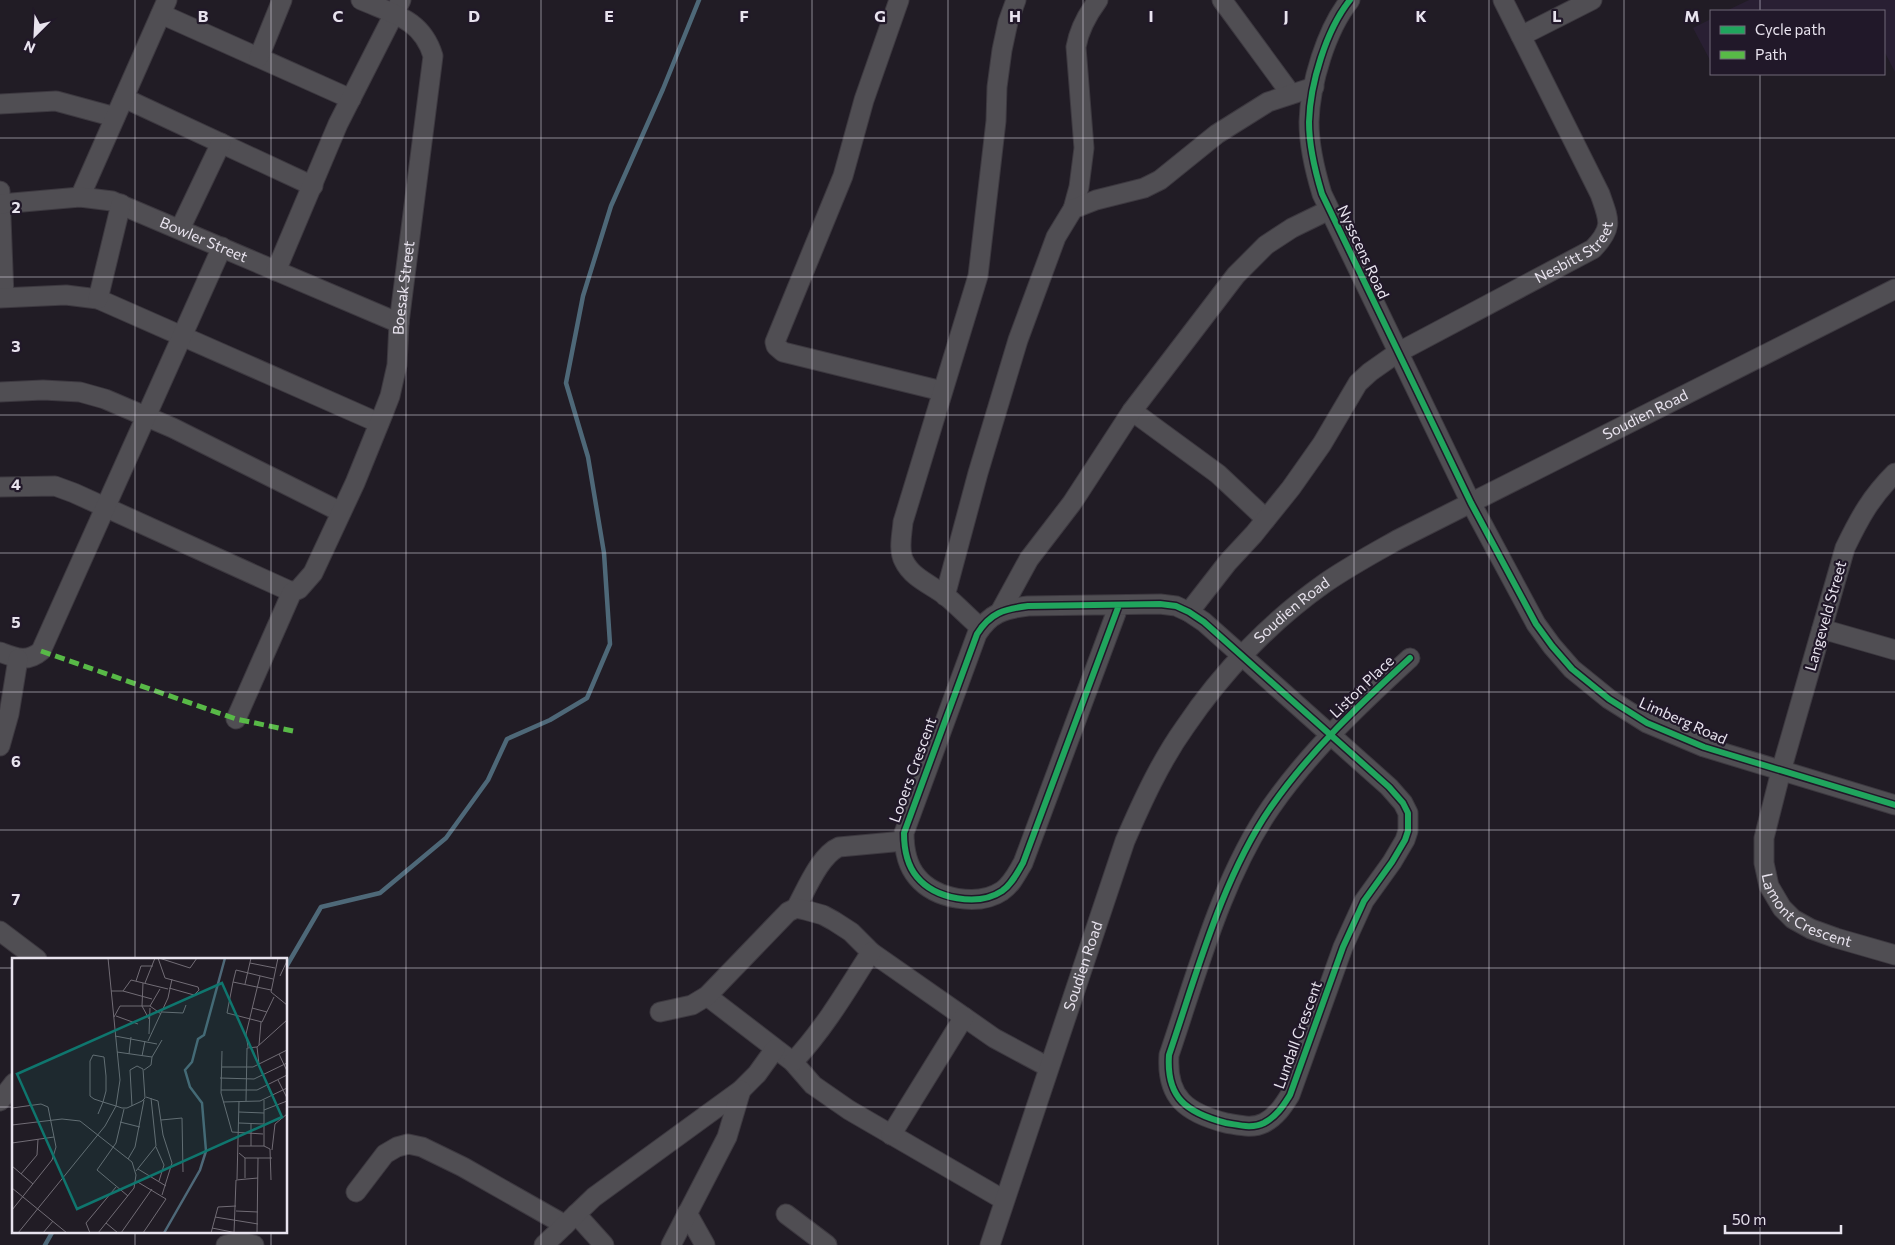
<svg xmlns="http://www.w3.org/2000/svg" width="1895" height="1245" viewBox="0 0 1895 1245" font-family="Commissioner,sans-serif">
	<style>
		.built { fill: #291f33 }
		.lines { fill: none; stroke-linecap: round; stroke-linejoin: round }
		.stream { stroke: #4e6878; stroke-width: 4.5 }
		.minor-casing { stroke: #3d3940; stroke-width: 21 }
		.minor { stroke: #504e53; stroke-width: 19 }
		.quiet { stroke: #58b947; stroke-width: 5; stroke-dasharray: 10 5; stroke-linecap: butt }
		.cycleway-casing { stroke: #211829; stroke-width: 9 }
		.cycleway { stroke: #20a55d; stroke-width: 6 }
		.grid { fill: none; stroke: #e8e3ee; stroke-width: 1; stroke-opacity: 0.55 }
		.labels { text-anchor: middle; stroke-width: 4.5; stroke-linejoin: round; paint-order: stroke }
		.street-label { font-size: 15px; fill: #e8e3ee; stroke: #211829 }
		.inset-river { fill: none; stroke: #4e6878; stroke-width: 2.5 }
		.inset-road { fill: none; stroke: #716c75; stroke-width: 1 }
		.view { fill: #0f766e; fill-opacity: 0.15; stroke: #0f766e; stroke-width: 2.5 }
		.inset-edge { fill: none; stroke: #e8e3ee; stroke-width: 2.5 }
		.grid-label { font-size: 16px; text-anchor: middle; font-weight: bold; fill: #e8e3ee; stroke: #211829; stroke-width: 4.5; stroke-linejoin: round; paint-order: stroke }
	</style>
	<rect width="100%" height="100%" fill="#211c25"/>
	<path class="built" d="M1749,0H1895V72L1884,51V11H1863L1862,10L1859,11H1726Z
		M1711,19V62L1693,28Z"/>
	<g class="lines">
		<path class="stream" d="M286,967L321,907L380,893L446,838L488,780L507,739L550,720L587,698L610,644L604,553L588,457L566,383L583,296L611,206L663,89L699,0
			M45,1245L53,1231"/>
		<g class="minor-casing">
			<g id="minor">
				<path d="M899,0L864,100L843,176L775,342L776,346L783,352L942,391"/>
				<path d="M1222,0L1291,94"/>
				<path d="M1350,0C1326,30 1310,84 1309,122C1309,147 1315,171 1322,194L1471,503L1536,624L1552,646L1572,669L1609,699L1647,723L1704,747L1895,805"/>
				<path d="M161,14L351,99"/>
				<path d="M1521,36L1592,0"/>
				<path d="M259,57L282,0"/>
				<path d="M124,98L313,186"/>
				<path d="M0,104L56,101L115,117"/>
				<path d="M0,191L4,297"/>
				<path d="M80,197L167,0"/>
				<path id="s1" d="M0,204L80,197L112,201L399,323"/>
				<path d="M1073,209L1079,187L1084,148L1076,47C1079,29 1087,15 1098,0"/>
				<path d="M180,229L221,143"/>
				<path d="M276,271L338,124L401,0"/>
				<path d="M0,298L66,295L98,299L379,423"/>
				<path d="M98,299L121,204"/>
				<path d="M0,392L43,390L80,392L105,399L173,428L341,512"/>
				<path d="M1132,411L1218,474L1266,519"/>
				<path id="s2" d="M1895,473C1871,497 1860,517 1845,548L1781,771L1764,838V863L1769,886L1782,908L1793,919L1811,929L1836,938L1895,955"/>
				<path d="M0,487L55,486L74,493L292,592"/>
				<path d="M945,596L978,473L1018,340L1056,237L1073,209L1096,200L1144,188L1160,180L1217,134L1268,102L1314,87"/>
				<path d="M1119,605L1023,863C1017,873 1012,884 1002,891C978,907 935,899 917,877C906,864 904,848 904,833L977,634C990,613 1004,609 1028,606L1160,604L1176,606L1189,612L1204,622L1389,787L1403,803L1408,813V831L1405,840L1392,862L1364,901L1343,947L1290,1095C1283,1106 1277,1116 1264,1123C1252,1129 1239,1125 1226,1123C1187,1113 1166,1098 1169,1055C1197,973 1222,878 1271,807C1310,751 1360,704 1410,658"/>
				<path d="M1000,612L1029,559L1072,503L1132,411L1236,275L1266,245L1292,228L1329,210"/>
				<path id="s3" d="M1189,612L1228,562L1254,534L1291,488L1322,444L1358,383L1370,372L1397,353L1593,249C1614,227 1609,220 1600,194L1503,0"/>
				<path d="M981,628C969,618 958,606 946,596C932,585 912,578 904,561C898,550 902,535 903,522L978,276L996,121L997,87L1002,50L1008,22L1016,0"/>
				<path d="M1822,629L1895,650"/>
				<path d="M0,652C16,658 27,663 41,651L222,247"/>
				<path id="s4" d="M236,719L292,592L299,589L313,573L355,483L383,414L390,396L397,365L399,323L433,56C422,19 393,14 361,0"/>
				<path d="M0,746L9,714L18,659"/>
				<path d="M796,908C806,890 820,855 839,847L904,841"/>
				<path d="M0,931L37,959"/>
				<path d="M707,996L793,1062L813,1085L849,1110L1004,1200"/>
				<path d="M660,1012L692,1005L707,996L788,912L796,908L805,910L823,915L834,921L851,932L871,952L994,1038L1048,1067"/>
				<path d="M793,1062C824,1029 847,990 871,952"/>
				<path d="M0,1101L14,1083"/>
				<path d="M891,1135L964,1017"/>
				<path d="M356,1192L385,1154L397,1147L408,1144L422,1147L463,1167L565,1225"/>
				<path d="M687,1213L705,1245"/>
				<path d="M576,1214L604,1245"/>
				<path d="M786,1214L827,1245"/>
				<path d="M226,1245L241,1242L254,1245"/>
				<path d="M544,1245L594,1197L741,1090L757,1074L775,1049"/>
				<path d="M671,1245L727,1137L741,1090"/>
				<path id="s5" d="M990,1245L1125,841C1142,802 1160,762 1185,727C1222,672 1271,621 1325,583C1348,567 1372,554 1397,540L1895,289"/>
			</g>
		</g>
		<use href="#minor" class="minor"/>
		<path class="quiet" d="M41,651L236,719L293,731"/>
		<g class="cycleway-casing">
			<path id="cycleway" d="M1350,0C1326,30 1310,84 1309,122C1309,147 1315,171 1322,194L1471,503L1536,624L1552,646L1572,669L1609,699L1647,723L1704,747L1895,805
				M1119,605L1023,863C1017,873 1012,884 1002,891C978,907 935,899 917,877C906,864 904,848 904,833L977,634C990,613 1004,609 1028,606L1160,604L1176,606L1189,612L1204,622L1389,787L1403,803L1408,813V831L1405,840L1392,862L1364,901L1343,947L1290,1095C1283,1106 1277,1116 1264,1123C1252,1129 1239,1125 1226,1123C1187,1113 1166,1098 1169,1055C1197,973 1222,878 1271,807C1310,751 1360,704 1410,658"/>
		</g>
		<use href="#cycleway" class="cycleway"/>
	</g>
	<path class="grid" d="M135,0V959M271,0V959M406,0V1245M541,0V1245M677,0V1245M812,0V1245M948,0V1245M1083,0V1245M1218,0V1245M1354,0V1245M1489,0V1245M1624,0V1245M1760,0V11M1760,74V1245M0,138H1895M0,277H1895M0,415H1895M0,553H1895M0,692H1895M0,830H1895M0,968H14M286,968H1895M0,1107H14M286,1107H1895M135,1231V1245M271,1231V1245"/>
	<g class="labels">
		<g class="street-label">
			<text dy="5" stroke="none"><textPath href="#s1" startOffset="212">Bowler Street</textPath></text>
			<text dy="5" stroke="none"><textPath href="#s3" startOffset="540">Nesbitt Street</textPath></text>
			<text transform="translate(1363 252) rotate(65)" y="5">Nysscens Road</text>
			<text dy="5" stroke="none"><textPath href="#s4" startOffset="470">Boesak Street</textPath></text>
			<text dy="5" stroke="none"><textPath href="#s5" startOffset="1119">Soudien Road</textPath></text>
			<text dy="5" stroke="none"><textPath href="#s5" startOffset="714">Soudien Road</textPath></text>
			<text transform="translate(1826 616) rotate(-74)" y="5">Langeveld Street</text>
			<text transform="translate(1362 687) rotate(-44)" y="5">Liston Place</text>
			<text transform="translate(1683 721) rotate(24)" y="5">Limberg Road</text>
			<text transform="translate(913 770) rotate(-70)" y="5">Looers Crescent</text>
			<text dy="5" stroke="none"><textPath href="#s2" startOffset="486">Lamont Crescent</textPath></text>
			<text dy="5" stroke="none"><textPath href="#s5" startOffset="294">Soudien Road</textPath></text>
			<text transform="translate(1298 1035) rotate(-70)" y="5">Lundall Crescent</text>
		</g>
	</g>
	<g transform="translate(12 958)">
		<rect width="275" height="275" fill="#211c25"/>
		<path class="inset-river" d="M152,275L188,212L194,193L190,145L178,129L173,112L180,104L186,81L192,77L213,0"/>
		<path class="inset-road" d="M146,0L153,20L186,29L187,32L182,37L157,30M147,0L178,10L185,0M266,0L259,34L275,47M238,5L263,10M268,18L275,3M124,23L129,8H141M221,24L224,12L261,21M131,25L130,48L137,61M133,25L143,0M233,26L239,0M148,31L138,48L149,56M259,32L221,24L215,55L250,64L262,39M99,33H111L119,22L156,31M111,33L140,41M240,50L255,54M150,54L171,55L174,47M104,58L126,66M102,59L108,48H138M137,76L138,50M103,78L145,86M136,83L156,40L160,21M247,87L249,64M236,89L234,76L248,18M245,89L247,106M210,93L209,135L220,174L251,176M105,94L140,99L150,82M117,96L119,79M267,96L275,113M130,98L133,83M210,109H241L275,92M132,112L139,107L140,99M208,120L242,121L275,105M266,122L275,140M255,127L265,148M209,132H245L275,117M134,139L146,143L151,177L160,205L150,237M252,142V188M234,143L235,90L245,89L275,62M211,144L248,143L275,130M0,150L29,146L36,149L44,189L40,202L0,252M112,151L104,185L85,212L116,238M252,152L275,143M227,154L252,155M86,156L91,144L94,133V118L92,99L81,97L78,103V138L82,141L91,144L104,148L110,150H115L130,143L133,140L131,111L125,108L118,112L120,148M149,162L170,160L171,214M108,164L128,169M227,165L252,166M239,166V188M0,167L50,161L68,163L120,204L124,217L122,230L86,275M0,185L42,179M227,188H252L258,191L259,222M144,189L152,207L147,223M260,192L263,166L275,156M227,195L233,200V220M233,200H260M116,201L123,189L132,142M0,208L21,226M126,211L154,228M124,213L144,188L139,140M9,216L25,197L26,181M225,221L227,143M124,223L154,241L131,275M0,230L55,275M224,253L246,254M203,259L246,266M94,265L106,275M200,270L225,275M6,275L93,168L104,148L108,122L96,0M31,275L41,263M78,275L74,265L104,229M109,275L140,231M199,275L206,249L224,248M222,275L224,222L246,220M245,275L246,200"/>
		<path class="view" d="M210,25L270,159L65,251L5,116Z"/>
		<rect width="275" height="275" class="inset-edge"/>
	</g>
	<g class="grid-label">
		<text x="203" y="22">B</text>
		<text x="338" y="22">C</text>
		<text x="474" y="22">D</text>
		<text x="609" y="22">E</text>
		<text x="744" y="22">F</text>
		<text x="880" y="22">G</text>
		<text x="1015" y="22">H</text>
		<text x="1151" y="22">I</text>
		<text x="1286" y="22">J</text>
		<text x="1421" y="22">K</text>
		<text x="1557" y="22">L</text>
		<text x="1692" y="22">M</text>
		<text x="16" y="213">2</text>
		<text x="16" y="352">3</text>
		<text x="16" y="490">4</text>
		<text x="16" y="628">5</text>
		<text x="16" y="767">6</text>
		<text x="16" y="905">7</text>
	</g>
	<rect x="1710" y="10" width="175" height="65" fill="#211829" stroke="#716978"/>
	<rect x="1720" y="26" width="25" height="8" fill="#20a55d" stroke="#716978"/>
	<text x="1755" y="35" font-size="15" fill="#e8e3ee">Cycle path</text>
	<rect x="1720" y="51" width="25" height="8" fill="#58b947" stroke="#716978"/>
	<text x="1755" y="60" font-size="15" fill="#e8e3ee">Path</text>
	<g transform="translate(35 35) rotate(204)" stroke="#211829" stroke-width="4" paint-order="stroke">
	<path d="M0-4L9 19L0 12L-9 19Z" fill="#e8e3ee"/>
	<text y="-8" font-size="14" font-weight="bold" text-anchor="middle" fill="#e8e3ee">N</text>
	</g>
	<path d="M1725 1225v8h116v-8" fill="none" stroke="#e8e3ee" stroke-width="2.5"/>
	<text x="1732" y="1225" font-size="15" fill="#e8e3ee" stroke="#211829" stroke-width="4" paint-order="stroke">50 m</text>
</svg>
